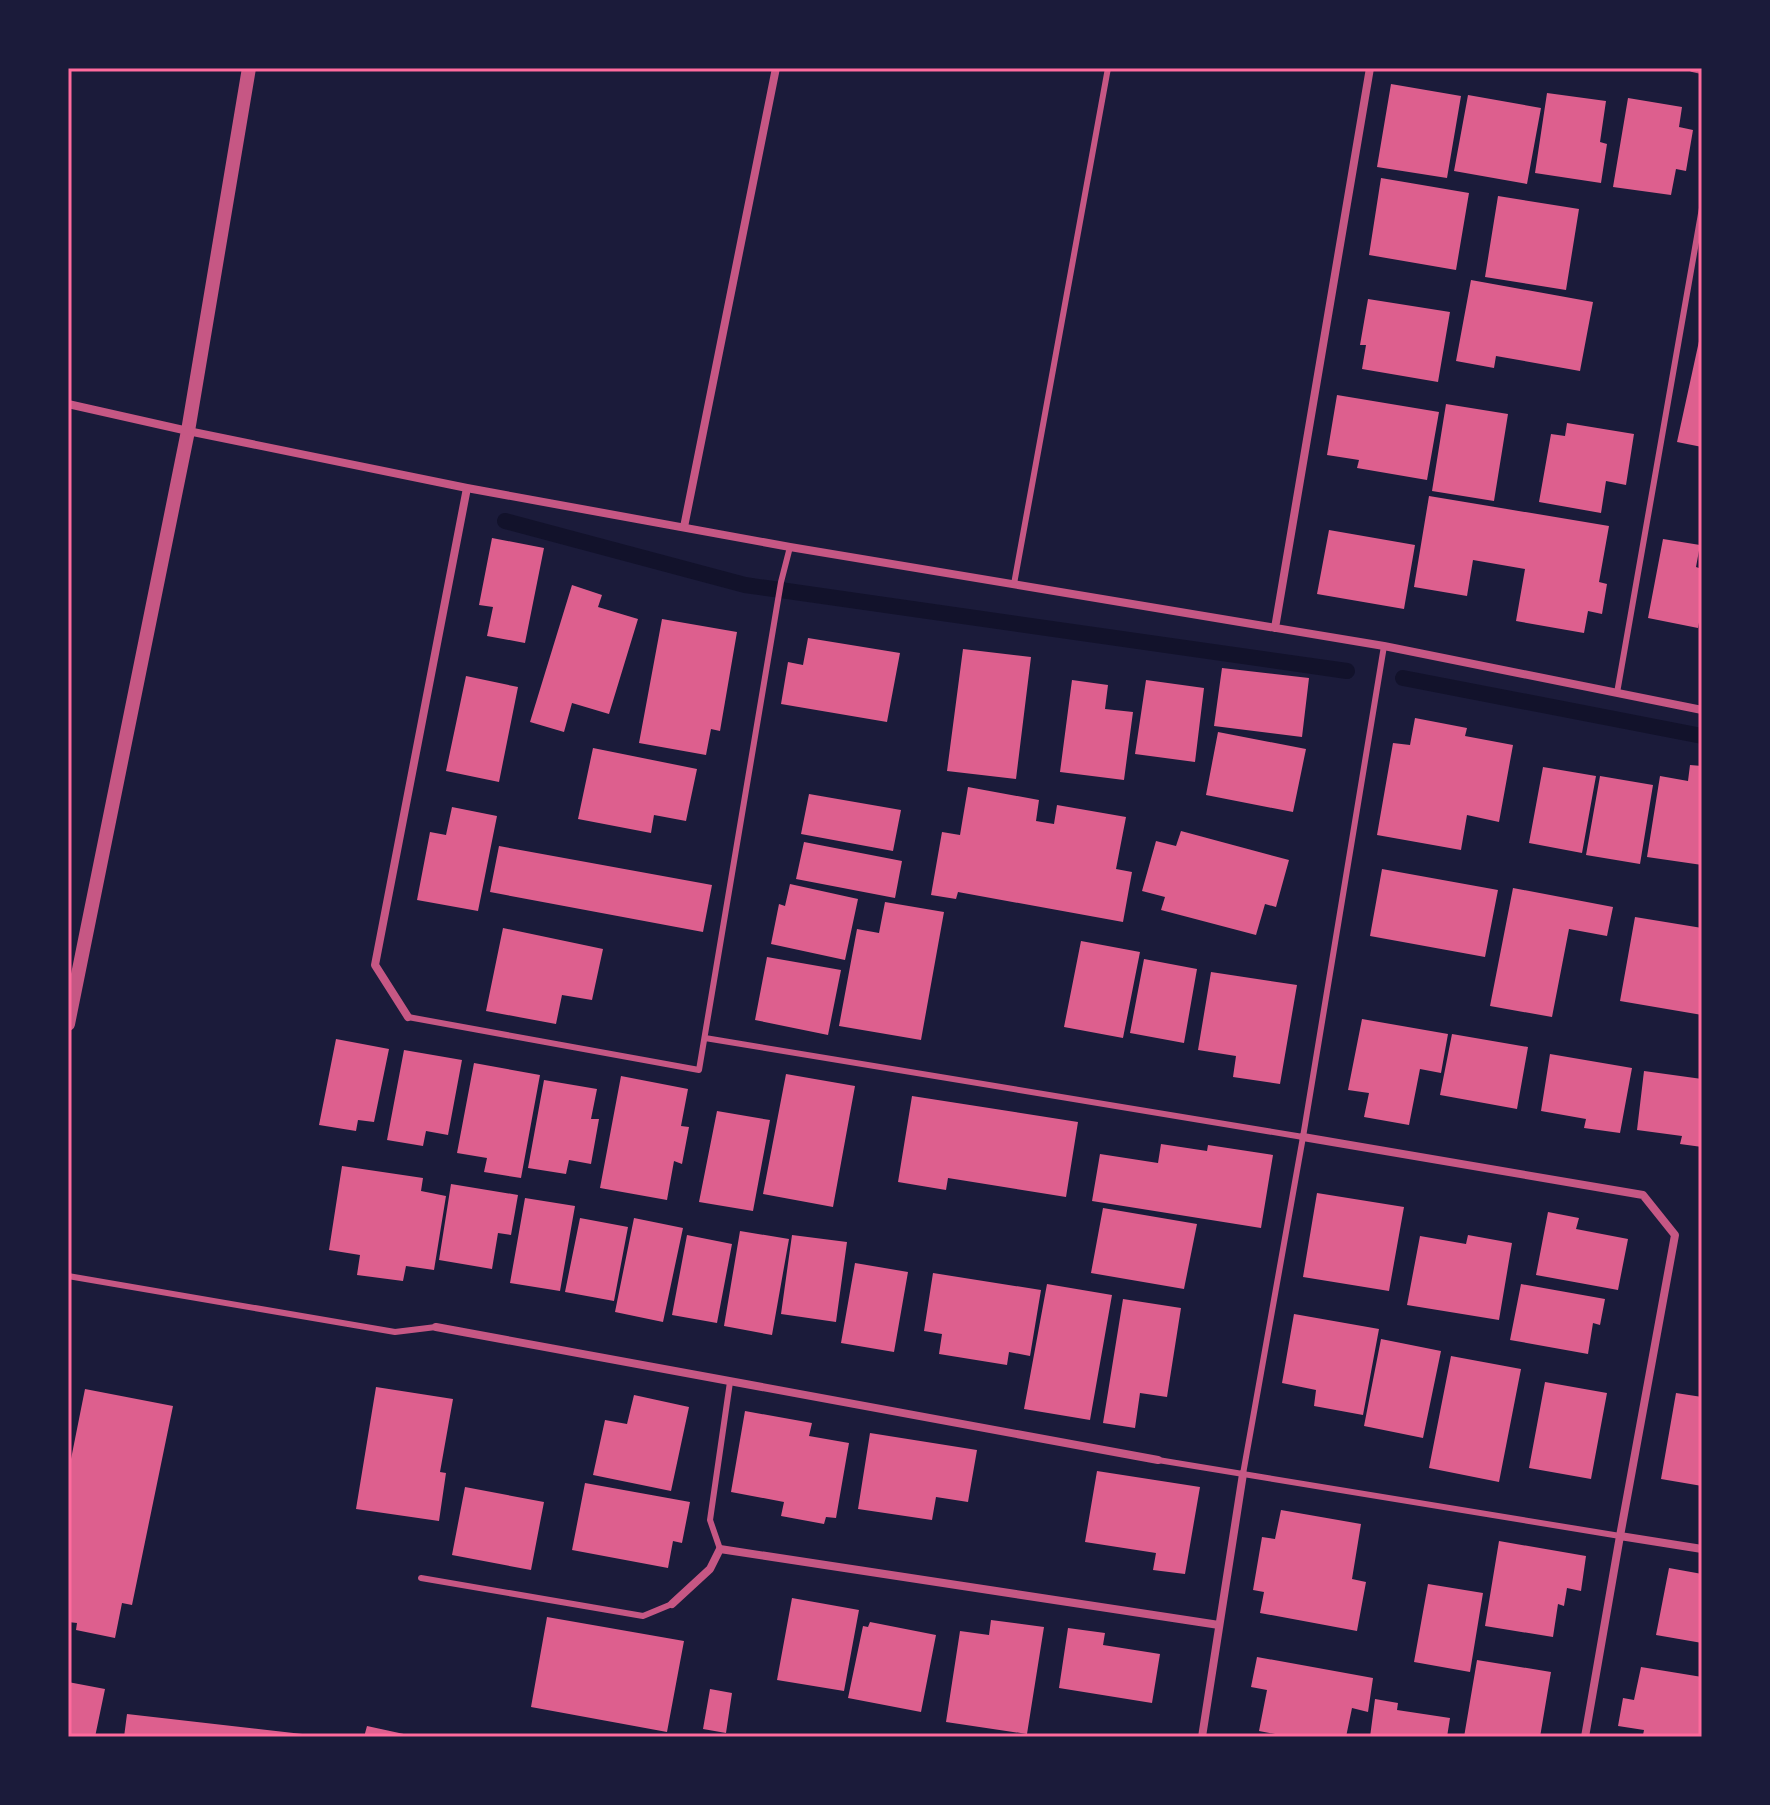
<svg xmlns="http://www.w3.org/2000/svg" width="1770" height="1805" viewBox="0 0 1770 1805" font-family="Inter,sans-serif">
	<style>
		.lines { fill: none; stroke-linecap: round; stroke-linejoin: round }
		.stream { stroke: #12122b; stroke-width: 16 }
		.building { fill: #dd5f8e }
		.service { stroke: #c65784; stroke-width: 6 }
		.minor { stroke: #c65784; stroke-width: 8 }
		.tertiary { stroke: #c65784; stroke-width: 14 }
		.neatline { fill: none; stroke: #ff6b9d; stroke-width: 3 }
	</style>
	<rect width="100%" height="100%" fill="#1b1b3a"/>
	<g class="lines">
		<path class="stream" d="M505,521L745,585L1347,671
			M1403,678L1702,736"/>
	</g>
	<path class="building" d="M1391,84L1461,96L1447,178L1377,167Z
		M1547,93L1606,101L1600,142L1607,144L1601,183L1535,173Z
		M1468,95L1541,108L1527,184L1454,171Z
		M1628,98L1682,107L1679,127L1693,130L1686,171L1676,169L1671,195L1613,187Z
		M1381,178L1469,193L1456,270L1369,255Z
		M1498,196L1579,209L1566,290L1485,277Z
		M1471,280L1593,302L1580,371L1496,356L1494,368L1456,361Z
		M1368,299L1450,312L1438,382L1362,369L1366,345H1360Z
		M1701,332H1702V447L1677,442Z
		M1337,395L1439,412L1427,480L1357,468L1359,460L1327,455Z
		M1446,404L1508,414L1494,501L1432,491Z
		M1567,423L1634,434L1626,485L1606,481L1601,513L1539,502L1551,434L1565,436Z
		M1429,496L1609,526L1599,582L1607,584L1602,614L1588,611L1584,633L1516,621L1525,569L1473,560L1467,596L1414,587Z
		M1329,530L1415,545L1404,609L1317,594Z
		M492,538L544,548L525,643L487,636L493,607L479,605Z
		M1663,539L1700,545L1696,567L1702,569V606L1698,628L1648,618Z
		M572,585L602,595L598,607L638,619L609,714L572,703L564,732L530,722Z
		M662,619L737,632L720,731L711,729L706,755L639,743Z
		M808,638L900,653L887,722L781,704L788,662L803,665Z
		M963,649L1031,657L1016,779L947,771Z
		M1222,668L1309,678L1302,737L1214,726Z
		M466,676L518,687L499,782L446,771Z
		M1072,680L1108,685L1105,709L1133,712L1124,780L1060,772Z
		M1146,680L1204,688L1195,762L1135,754Z
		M1415,718L1467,728L1465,736L1513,745L1499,822L1467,815L1461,850L1377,835L1393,743L1410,745Z
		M1218,732L1306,749L1293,812L1206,795Z
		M593,748L697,769L686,821L654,815L651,833L578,819Z
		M1690,765L1702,766V865L1647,857L1660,776L1688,781Z
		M1543,767L1596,776L1582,853L1529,843Z
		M1600,776L1653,785L1640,864L1586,855Z
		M968,787L1039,800L1036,821L1054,824L1057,805L1126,817L1116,869L1132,872L1123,922L958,892L956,899L931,895L942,832L960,835Z
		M809,794L901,810L893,851L801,834Z
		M452,807L497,816L478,911L417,900L430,832L446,835Z
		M1181,831L1289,860L1276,907L1265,904L1256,935L1161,910L1165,897L1142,891L1156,841L1176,846Z
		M804,842L902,861L895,898L796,879Z
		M499,846L712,885L703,932L490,892Z
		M1382,869L1498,890L1485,957L1370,936Z
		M790,884L858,899L845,960L771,944L779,904L785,906Z
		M1513,888L1613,907L1607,936L1569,929L1552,1017L1490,1006Z
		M885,902L944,912L921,1040L839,1026L857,929L879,933Z
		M1635,917L1702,928V1015L1620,1001Z
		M503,928L603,949L592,1000L562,995L556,1024L486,1011Z
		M1081,941L1140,952L1123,1038L1064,1027Z
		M767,957L841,970L828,1035L755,1020Z
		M1144,959L1197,969L1184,1043L1130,1033Z
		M1211,972L1297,985L1280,1084L1233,1077L1236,1056L1198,1050Z
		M1362,1019L1448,1034L1441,1073L1420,1069L1409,1125L1364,1117L1369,1093L1348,1090Z
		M1452,1034L1528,1047L1517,1109L1440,1095Z
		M336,1039L389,1049L374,1122L358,1120L356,1131L319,1125Z
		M404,1050L462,1060L448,1135L426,1131L423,1146L387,1140Z
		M1550,1054L1632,1068L1620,1133L1584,1128L1586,1119L1541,1111Z
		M474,1063L540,1075L521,1178L484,1172L487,1158L457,1153Z
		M1644,1071L1702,1079V1147L1680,1144L1682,1136L1637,1130Z
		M786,1074L855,1086L833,1207L763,1194Z
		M621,1076L688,1089L681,1126L689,1127L682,1164L674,1161L667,1200L600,1188Z
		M544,1080L597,1089L591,1119H599L591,1164L569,1160L566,1174L528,1168Z
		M912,1096L1078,1122L1066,1197L948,1178L946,1190L898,1182Z
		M717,1111L770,1120L753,1211L699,1202Z
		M1161,1144L1207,1151L1208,1145L1273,1155L1261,1228L1092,1201L1100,1154L1158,1163Z
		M342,1166L423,1178L421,1191L446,1196L434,1270L406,1266L403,1281L357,1275L360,1255L329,1250Z
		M451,1184L518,1195L511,1235L498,1233L492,1269L439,1260Z
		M1317,1193L1404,1207L1389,1291L1303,1277Z
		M525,1198L575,1206L560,1291L510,1283Z
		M1103,1208L1197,1224L1184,1289L1091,1273Z
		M1548,1212L1579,1218L1576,1229L1628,1239L1618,1290L1536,1275Z
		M580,1218L628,1227L614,1301L565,1292Z
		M634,1218L683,1228L663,1322L615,1312Z
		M740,1231L789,1239L772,1335L724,1326Z
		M687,1235L732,1244L717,1323L672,1315Z
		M792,1235L847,1242L836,1322L781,1314Z
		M1468,1235L1512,1243L1499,1320L1407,1305L1420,1236L1466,1244Z
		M855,1263L908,1272L894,1352L841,1343Z
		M933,1273L1041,1290L1030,1356L1009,1352L1007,1365L939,1354L942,1334L924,1331Z
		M1047,1284L1112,1295L1090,1420L1024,1409Z
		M1521,1284L1605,1299L1600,1325L1593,1323L1588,1354L1510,1340Z
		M1123,1299L1181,1308L1167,1397L1140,1393L1135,1428L1103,1423Z
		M1294,1314L1379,1329L1363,1415L1314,1406L1316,1390L1282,1383Z
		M1381,1339L1441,1351L1423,1438L1364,1426Z
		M1451,1356L1521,1369L1499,1482L1429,1468Z
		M1545,1382L1607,1393L1591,1479L1529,1468Z
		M376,1387L453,1399L440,1472L446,1473L439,1521L356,1509Z
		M85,1389L173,1406L132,1605L122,1603L115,1638L76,1630L77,1623L68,1622V1474Z
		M1676,1393L1702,1397V1486L1661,1479Z
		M634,1395L689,1407L671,1491L593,1475L605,1420L627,1424Z
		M745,1411L812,1423L809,1436L849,1443L836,1518L826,1517L824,1524L781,1516L784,1502L731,1492Z
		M870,1433L977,1450L968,1502L936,1497L932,1520L858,1509Z
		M1097,1471L1200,1487L1185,1574L1153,1570L1156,1553L1085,1542Z
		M585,1483L690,1502L682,1543L673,1541L668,1568L572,1550Z
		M465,1487L544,1502L531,1570L452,1555Z
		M1281,1510L1361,1524L1352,1579L1366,1582L1357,1631L1260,1613L1264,1592L1253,1590L1262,1537L1275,1539Z
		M1499,1541L1586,1556L1581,1591L1567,1588L1564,1606L1558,1604L1553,1637L1485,1626Z
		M1669,1568L1702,1574V1643L1656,1635Z
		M1428,1584L1483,1593L1470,1672L1414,1662Z
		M792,1598L859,1610L844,1691L777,1680Z
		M547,1617L684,1641L667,1732L531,1707Z
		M991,1620L1044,1627L1027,1734L946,1722L960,1631L989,1635Z
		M870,1622L936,1635L921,1712L848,1698L863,1626L868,1627Z
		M1068,1628L1105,1633L1103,1645L1160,1654L1152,1703L1059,1688Z
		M1257,1657L1373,1678L1368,1712L1352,1708L1346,1737H1291L1259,1731L1267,1690L1251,1687Z
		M1477,1660L1551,1672L1540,1737H1464Z
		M1641,1667L1702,1677L1701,1737H1655L1643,1735L1644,1730L1618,1726L1623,1698L1634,1700Z
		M68,1682L105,1689L95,1737H68Z
		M710,1689L732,1693L726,1733L703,1729Z
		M1375,1699L1398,1703L1397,1710L1450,1718L1447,1737H1370Z
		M127,1714L311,1735V1737H124Z
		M367,1726L413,1736V1737H364Z"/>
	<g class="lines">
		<path class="service" d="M1014,584L1108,68
			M1617,693L1702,208
			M408,1017L699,1070L781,582L790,547
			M705,1038L1303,1137
			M68,1276L395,1332L436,1327
			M1158,1460L1620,1536
			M1243,1474L1303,1137L1384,646
			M720,1549L710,1520L730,1382
			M421,1578L643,1616L672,1604"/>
		<path class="minor" d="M1693,68L1702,70
			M68,404L188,431L467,488L790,547L1384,646L1702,710
			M684,527L776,68
			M1275,628L1370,68
			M408,1017L375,965L467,488
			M1303,1137L1643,1195L1675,1235L1620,1536L1585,1737
			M436,1327L1158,1460
			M1620,1536L1702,1549
			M672,1604L710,1569L720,1549L1219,1625
			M1202,1737L1243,1474"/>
		<path class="tertiary" d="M68,1024L188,431L249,68"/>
	</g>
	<rect width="1770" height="1805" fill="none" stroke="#1b1b3a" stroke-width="140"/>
	<rect x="70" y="70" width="1630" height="1665" class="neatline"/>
</svg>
